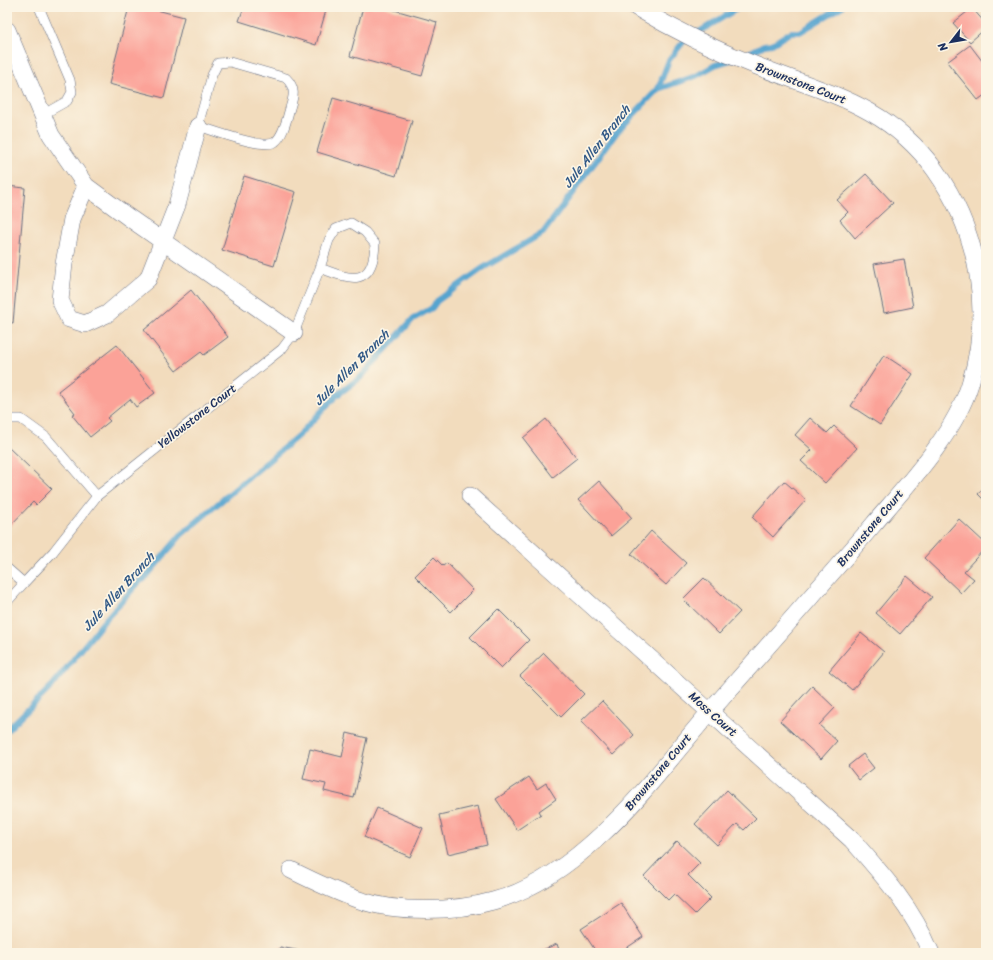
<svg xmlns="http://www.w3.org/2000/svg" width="993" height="960" viewBox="0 0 993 960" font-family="Sriracha,sans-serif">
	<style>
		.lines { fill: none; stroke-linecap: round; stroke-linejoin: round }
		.stream { stroke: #56a4cf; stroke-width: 6 }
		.building { fill: #fba298 }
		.service-casing { stroke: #666c7f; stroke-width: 10 }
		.minor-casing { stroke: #666c7f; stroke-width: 18 }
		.service { stroke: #fff; stroke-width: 9 }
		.minor { stroke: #fff; stroke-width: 17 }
		.labels { text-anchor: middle; stroke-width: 3.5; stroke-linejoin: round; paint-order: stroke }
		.street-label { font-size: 12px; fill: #1b2f5e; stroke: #fcf5e5 }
		.water-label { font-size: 13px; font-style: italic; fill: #305886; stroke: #fcf5e5 }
	</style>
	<rect width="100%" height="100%" fill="#fcf5e5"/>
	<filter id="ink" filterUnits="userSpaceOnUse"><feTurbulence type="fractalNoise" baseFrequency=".025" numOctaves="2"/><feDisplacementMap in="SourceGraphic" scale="8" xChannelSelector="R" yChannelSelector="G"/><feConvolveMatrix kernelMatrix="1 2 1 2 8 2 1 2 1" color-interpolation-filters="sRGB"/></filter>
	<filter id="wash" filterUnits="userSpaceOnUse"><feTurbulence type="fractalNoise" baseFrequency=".012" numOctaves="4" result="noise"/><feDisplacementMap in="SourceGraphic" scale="16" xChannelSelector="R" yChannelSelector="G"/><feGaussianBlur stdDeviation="0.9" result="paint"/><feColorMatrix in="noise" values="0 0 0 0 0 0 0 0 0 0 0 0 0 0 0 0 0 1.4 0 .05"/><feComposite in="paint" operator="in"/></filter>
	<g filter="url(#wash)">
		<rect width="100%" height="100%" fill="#f2dcbd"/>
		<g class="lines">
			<path class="stream" d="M742,57L764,45L772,44L791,32H800L841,7
				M658,89L669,60L684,41L740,7
				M7,730L52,686L104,621L140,581L144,579L181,535L300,434L337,395L361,377L413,319L432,308L437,301L483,268L543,233L617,132L658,89L696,76L715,65L731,60"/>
		</g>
		<g id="blocks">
			<path class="building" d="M129,7H145L184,17L164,98L109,84Z
				M244,7H327L316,45L239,21Z
				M363,7H384L437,22L422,76L350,56Z
				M972,8L986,24V28L970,42L953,23Z
				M970,45L986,66V94L978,100L947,62Z
				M333,98L412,121L396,176L317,152Z
				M866,174L893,203L855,238L840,220L848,212L837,200Z
				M244,176L296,192L274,266L222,250Z
				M7,186L25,188L13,323L7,322Z
				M904,259L913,307L884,313L874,264Z
				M191,290L228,337L204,355L201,352L176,371L144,330Z
				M117,345L155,393L136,407L130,399L107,418L110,421L90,437L72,415L75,413L58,391Z
				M884,355L913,374L880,425L851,406Z
				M810,418L827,433L834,426L857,448L825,483L801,461L812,450L795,435Z
				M546,419L577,458L553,477L523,438Z
				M8,447L52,489L36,505L33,502L7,529Z
				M599,481L632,518L611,536L578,500Z
				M784,481L806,500L773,537L752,517Z
				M986,485V502L978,494Z
				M959,519L986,544V547L964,571L974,579L961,593L924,558Z
				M651,531L686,563L666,585L631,554Z
				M434,557L443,566L447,563L473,590L451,612L415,576Z
				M907,576L932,597L900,634L876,613Z
				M704,578L740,612L719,634L683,599Z
				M498,609L529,640L501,668L470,637Z
				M861,633L884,652L852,690L829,671Z
				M544,653L584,694L561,717L520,676Z
				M812,686L835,708L819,725L837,741L821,759L780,721Z
				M602,701L634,735L613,755L581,721Z
				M347,733L367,738L354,798L324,791L326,784L303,779L310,749L342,757Z
				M863,754L874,768L859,780L848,766Z
				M529,777L537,789L546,783L556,799L539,811L541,814L517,830L496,799Z
				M727,790L756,818L744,830L737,824L717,845L695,824Z
				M478,806L487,845L448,854L439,815Z
				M377,808L423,828L410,857L364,837Z
				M677,841L700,863L688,875L711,898L695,914L674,894L668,900L644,876Z
				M621,903L643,937L619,953H597L581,929Z
				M557,944L560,953H535Z
				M280,947L306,952V953H278Z"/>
		</g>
	</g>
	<g filter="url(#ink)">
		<use href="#blocks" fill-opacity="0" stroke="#666c7f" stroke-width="1"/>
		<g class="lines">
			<g class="service-casing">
				<path id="service" d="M39,7L70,80L72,92L67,101L42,115
					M230,62L286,78C296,88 294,96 290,108C287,118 284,135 275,142C264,150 212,130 198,126L212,75L218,63Z
					M351,223L365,232L375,244C373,288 351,280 320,268L329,240L336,229Z
					M7,419H21L46,437L97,496
					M7,568L24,583L7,602
					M24,583L53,552L97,496L282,349L294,333L320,268"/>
			</g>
			<g class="minor-casing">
				<path id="minor" d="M7,30L51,135L86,186L72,219L64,264L60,300L69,319L85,324L107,314L148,279L177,205L198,126
					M86,186L128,217L294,333
					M470,496L852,840C883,875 913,909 931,953
					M291,870C313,881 336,892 359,900C397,913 454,912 493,901C534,890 570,864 601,835C643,797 677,749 715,706C768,646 821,586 873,525C906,486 955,434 970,384C993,311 979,232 935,170C888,105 826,93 757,66C715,50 674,30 636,7"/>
			</g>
			<use href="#service" class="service"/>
			<use href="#minor" class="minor"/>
		</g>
	</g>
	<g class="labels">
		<g class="street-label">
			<text transform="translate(801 83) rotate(21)" y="4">Brownstone Court</text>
			<text transform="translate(197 416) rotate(-38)" y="4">Yellowstone Court</text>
			<text transform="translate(870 528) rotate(-50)" y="4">Brownstone Court</text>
			<text transform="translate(713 714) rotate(42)" y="4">Moss Court</text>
			<text transform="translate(658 772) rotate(-50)" y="4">Brownstone Court</text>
		</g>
		<g class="water-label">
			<text transform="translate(596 146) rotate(-52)" y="5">Jule Allen Branch</text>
			<text transform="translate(351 367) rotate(-45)" y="5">Jule Allen Branch</text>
			<text transform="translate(118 591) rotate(-48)" y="5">Jule Allen Branch</text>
		</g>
	</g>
	<rect width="993" height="960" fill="none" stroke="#fcf5e5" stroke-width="24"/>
	<g transform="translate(951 42) rotate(239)" stroke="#fcf5e5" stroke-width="3" paint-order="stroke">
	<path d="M0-3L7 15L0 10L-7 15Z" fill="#1b2f5e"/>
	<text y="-6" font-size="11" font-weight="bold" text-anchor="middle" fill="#1b2f5e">N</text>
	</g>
</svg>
